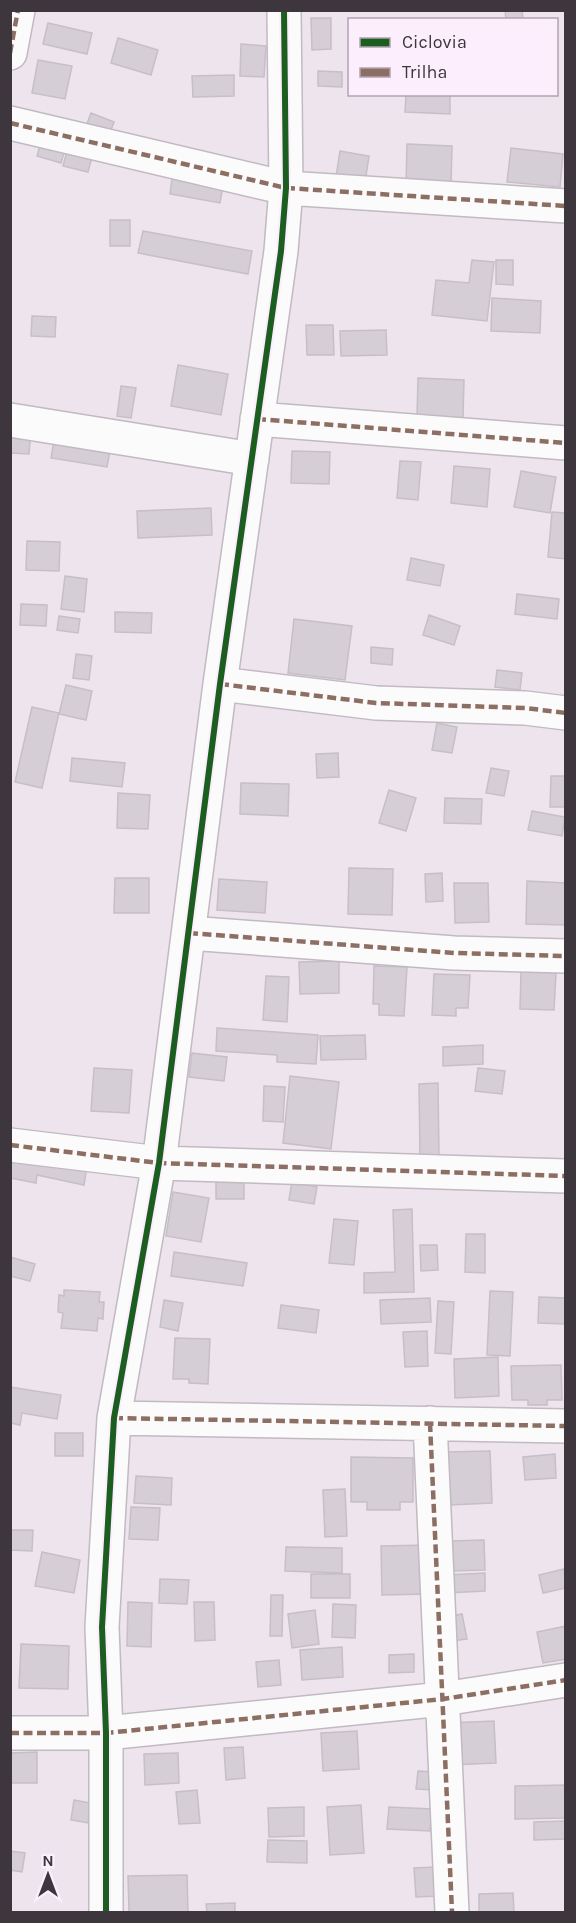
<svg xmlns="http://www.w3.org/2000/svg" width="576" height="1923" viewBox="0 0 576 1923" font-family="Karla,sans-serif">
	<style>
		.building { fill: #d5ced6; stroke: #c6bfc7; stroke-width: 1.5 }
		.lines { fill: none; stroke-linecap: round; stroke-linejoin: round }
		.minor-casing { stroke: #c1bac1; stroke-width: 36 }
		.minor { stroke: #fcfbfc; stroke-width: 33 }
		.quiet { stroke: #8d6e63; stroke-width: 4.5; stroke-dasharray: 9 4.5; stroke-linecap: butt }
		.cycleway-casing { stroke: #fdeefd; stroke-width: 10 }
		.cycleway { stroke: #1b5e20; stroke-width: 6 }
	</style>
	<rect width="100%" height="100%" fill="#eee4ee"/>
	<path class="building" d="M505,10H522L523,20H506Z
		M311,18H331V49L312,50Z
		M48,23L92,33L87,54L43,44Z
		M118,38L158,50L151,75L111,63Z
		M241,44L266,46L264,77L240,76Z
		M38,60L72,66L65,99L32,93Z
		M318,71L342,72V87L318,86Z
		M234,75V96L193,97L192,76Z
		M406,94H450V114L405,112Z
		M91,113L114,122L108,138L85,129Z
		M42,139L66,146L61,163L37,156Z
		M407,144L452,146L451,185L406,184Z
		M68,147L93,153L88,172L63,166Z
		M511,148L563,154L560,187L507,182Z
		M340,151L369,156L365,182L336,177Z
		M173,171L224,180L220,203L170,194Z
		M110,220H130V246H110Z
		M143,231L252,251L248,274L138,253Z
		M472,260L494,262L487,321L432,315L436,280L469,283Z
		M496,260H513V285L496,284Z
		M492,298L541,301L540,333L491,331Z
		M32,316L56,317L55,337L31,336Z
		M306,325H333L334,355H307Z
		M386,330L387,355L341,356L340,331Z
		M178,365L228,374L221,415L171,406Z
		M418,378L464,380L463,418L417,416Z
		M121,386L136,388L131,418L117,416Z
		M10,428L31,429L29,454L10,453Z
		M55,435L111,445L107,467L51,458Z
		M292,451L330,452L329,484L291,483Z
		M400,461L421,462L418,500L397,498Z
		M454,466L490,469L487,507L451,503Z
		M521,471L556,477L550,513L514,507Z
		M211,508L212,535L138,538L137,511Z
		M552,512L566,513V559L548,557Z
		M27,541L60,542L59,571L26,570Z
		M411,558L444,565L440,586L407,580Z
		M65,576L87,579L84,612L61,609Z
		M517,594L559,599L557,619L515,614Z
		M21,604L47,605L46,626L20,625Z
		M115,612L152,613L151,633L115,632Z
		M429,615L460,626L454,645L423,635Z
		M59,616L80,619L78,633L57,630Z
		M294,619L352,626L345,680L288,673Z
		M371,647L393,649L392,665L371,663Z
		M76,654L92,656L89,680L73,678Z
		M497,670L522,673L520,690L495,687Z
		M66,685L92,691L86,720L59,714Z
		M32,707L59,713L42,788L15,782Z
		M437,723L457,727L452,753L432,750Z
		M338,753L339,777L317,778L316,754Z
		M72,758L125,763L122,787L70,781Z
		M491,768L509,771L504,796L486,793Z
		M551,776H566V807H550Z
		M241,783L289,784L288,816L240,814Z
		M389,790L416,798L406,831L379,823Z
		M118,793L150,795L148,829L117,828Z
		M445,798L482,799L481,824L444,823Z
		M532,811L565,817L562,836L528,830Z
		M349,868L393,869L392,915L348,914Z
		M442,873L443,901L426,902L425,874Z
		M115,878H149V913H114Z
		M219,879L267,882L265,913L217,910Z
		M527,881L566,883V925L526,924Z
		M454,883H488L489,922L455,923Z
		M339,961V993L300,994L299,962Z
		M374,966L407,967L404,1016L379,1015V1004H373Z
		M521,971L556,973L554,1010L520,1009Z
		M434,974L470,975L468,1008H456V1016L432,1015Z
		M266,976L289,977L287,1022L263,1020Z
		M217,1028L318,1035L316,1064L277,1062V1055L216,1051Z
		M365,1035L366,1059L321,1060L320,1036Z
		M483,1045V1064L443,1066V1047Z
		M192,1053L227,1057L224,1081L189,1077Z
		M94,1068L132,1070L129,1113L91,1111Z
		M478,1068L505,1071L502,1094L475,1091Z
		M290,1076L339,1082L331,1149L283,1143Z
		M438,1083L439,1157H420L419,1084Z
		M264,1086L285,1087L283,1122L263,1121Z
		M10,1152L87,1166L84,1185L37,1175L36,1183L10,1178Z
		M216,1178H244V1199H216Z
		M292,1182L317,1187L314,1204L289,1200Z
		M173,1192L209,1198L201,1242L166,1236Z
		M412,1209L414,1292L364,1293V1273L395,1272L393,1210Z
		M334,1219L358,1221L354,1265L329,1263Z
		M466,1234H485V1273L465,1272Z
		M420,1245H437L438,1270L421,1271Z
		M174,1252L247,1263L243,1286L171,1276Z
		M10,1257L35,1264L30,1281L10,1276Z
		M64,1290L100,1292L99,1302H104L103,1319L98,1318L97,1331L61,1328L63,1313L58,1312L59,1295L64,1296Z
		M490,1291L513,1292L510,1356L487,1355Z
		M539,1297L566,1298V1324L538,1323Z
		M430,1298L431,1322L381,1324L380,1300Z
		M164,1300L183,1303L178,1331L160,1327Z
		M438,1301L454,1302L451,1354L435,1353Z
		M281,1305L319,1310L316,1333L278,1328Z
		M427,1331L428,1366L405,1367L403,1332Z
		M175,1338L210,1339L208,1384L189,1383V1379H173Z
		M498,1357L499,1396L455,1398L454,1359Z
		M561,1365L562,1400H547V1405H528V1400H512L511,1366Z
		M10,1387L61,1395L57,1419L22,1413L20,1425L10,1423Z
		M55,1433H83V1456H55Z
		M490,1451L492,1503L450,1505L448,1452Z
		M555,1454L556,1478L525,1480L523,1457Z
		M351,1457L413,1458V1502H400V1510H367V1502H351Z
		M136,1476L172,1478L171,1505L134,1503Z
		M345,1489L347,1536L325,1537L323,1490Z
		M131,1507L160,1508L158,1540L129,1539Z
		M10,1530H33L32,1551L10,1550Z
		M484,1540L485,1570L451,1571L450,1541Z
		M429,1545L430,1594L382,1595L381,1546Z
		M286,1547L342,1548V1573L285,1571Z
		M42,1552L80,1560L74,1593L35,1586Z
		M564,1569L566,1588L543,1593L539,1575Z
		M485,1573V1591L447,1593L446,1575Z
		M311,1574H350V1598H311Z
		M160,1579L189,1580L187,1604L159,1603Z
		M271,1595H283L282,1636H270Z
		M128,1602L152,1603L151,1647L127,1646Z
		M194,1602H214L215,1640L195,1641Z
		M333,1604L356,1605L355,1638L332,1637Z
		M315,1610L319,1644L292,1648L288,1614Z
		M462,1614L467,1639L451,1641L447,1617Z
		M566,1626V1659L543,1663L537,1632Z
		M21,1644L69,1646L68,1689L19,1688Z
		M342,1647L343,1677L302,1680L300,1650Z
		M414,1654V1672L389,1673V1655Z
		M279,1660L281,1685L258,1687L256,1662Z
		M494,1721L496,1763L449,1765L447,1723Z
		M357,1731L359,1769L323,1771L321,1733Z
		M243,1747L245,1778L226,1780L224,1748Z
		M37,1752V1783H10V1753Z
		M178,1753L179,1783L145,1785L144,1754Z
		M418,1771L437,1772L435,1790L416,1789Z
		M566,1785V1818L515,1819V1786Z
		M197,1790L200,1823L179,1824L176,1792Z
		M74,1800L91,1803L88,1823L71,1820Z
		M361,1805L364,1853L330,1855L327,1807Z
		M304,1807V1836L269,1837L268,1808Z
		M389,1807L432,1809L430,1831L387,1829Z
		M566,1821V1839L534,1840V1822Z
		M268,1840L307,1841V1863L267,1862Z
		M10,1851L25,1853L22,1872L10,1870Z
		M436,1867L438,1896L416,1897L414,1868Z
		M187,1875L188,1912H129L128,1876Z
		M513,1893L514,1912H479V1894Z
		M235,1903V1912H207L206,1904Z"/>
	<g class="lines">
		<g class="minor-casing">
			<path id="minor" d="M10,53L18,10
				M10,123L286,188L566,206
				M257,419L566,443
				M10,420L252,459
				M220,684L376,703L525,708L566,713
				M189,933L454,953L566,956
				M10,1145L159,1163L566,1176
				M114,1418L566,1426
				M430,1423L452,1912
				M10,1733H106L443,1699L566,1680
				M106,1912V1733L102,1627L114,1418L159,1163L220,684L281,251L286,188L284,10"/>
		</g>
		<use href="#minor" class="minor"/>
		<path class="quiet" d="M10,53L18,10
			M10,123L286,188L566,206
			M257,419L566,443
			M220,684L376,703L525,708L566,713
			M189,933L454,953L566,956
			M10,1145L159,1163L566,1176
			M114,1418L566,1426
			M430,1423L452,1912
			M10,1733H106L443,1699L566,1680"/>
		<g class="cycleway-casing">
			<path id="cycleway" d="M106,1912V1733L102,1627L114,1418L159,1163L220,684L281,251L286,188L284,10"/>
		</g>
		<use href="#cycleway" class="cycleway"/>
	</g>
	<rect width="576" height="1923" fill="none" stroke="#3d363d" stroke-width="24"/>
	<rect x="348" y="18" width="210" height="78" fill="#fdeefd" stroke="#b0a4b0" stroke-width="1.5"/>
	<rect x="360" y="38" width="30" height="9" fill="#1b5e20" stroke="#b0a4b0" stroke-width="1.5"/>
	<text x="402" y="48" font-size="18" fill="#3d363d">Ciclovia</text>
	<rect x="360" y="68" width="30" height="9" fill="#8d6e63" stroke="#b0a4b0" stroke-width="1.5"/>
	<text x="402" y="78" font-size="18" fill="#3d363d">Trilha</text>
	<g transform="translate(48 1875)" stroke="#fdeefd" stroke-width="4.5" paint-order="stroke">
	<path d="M0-4.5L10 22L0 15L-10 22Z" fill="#3d363d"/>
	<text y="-9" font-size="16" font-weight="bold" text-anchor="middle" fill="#3d363d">N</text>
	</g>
</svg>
